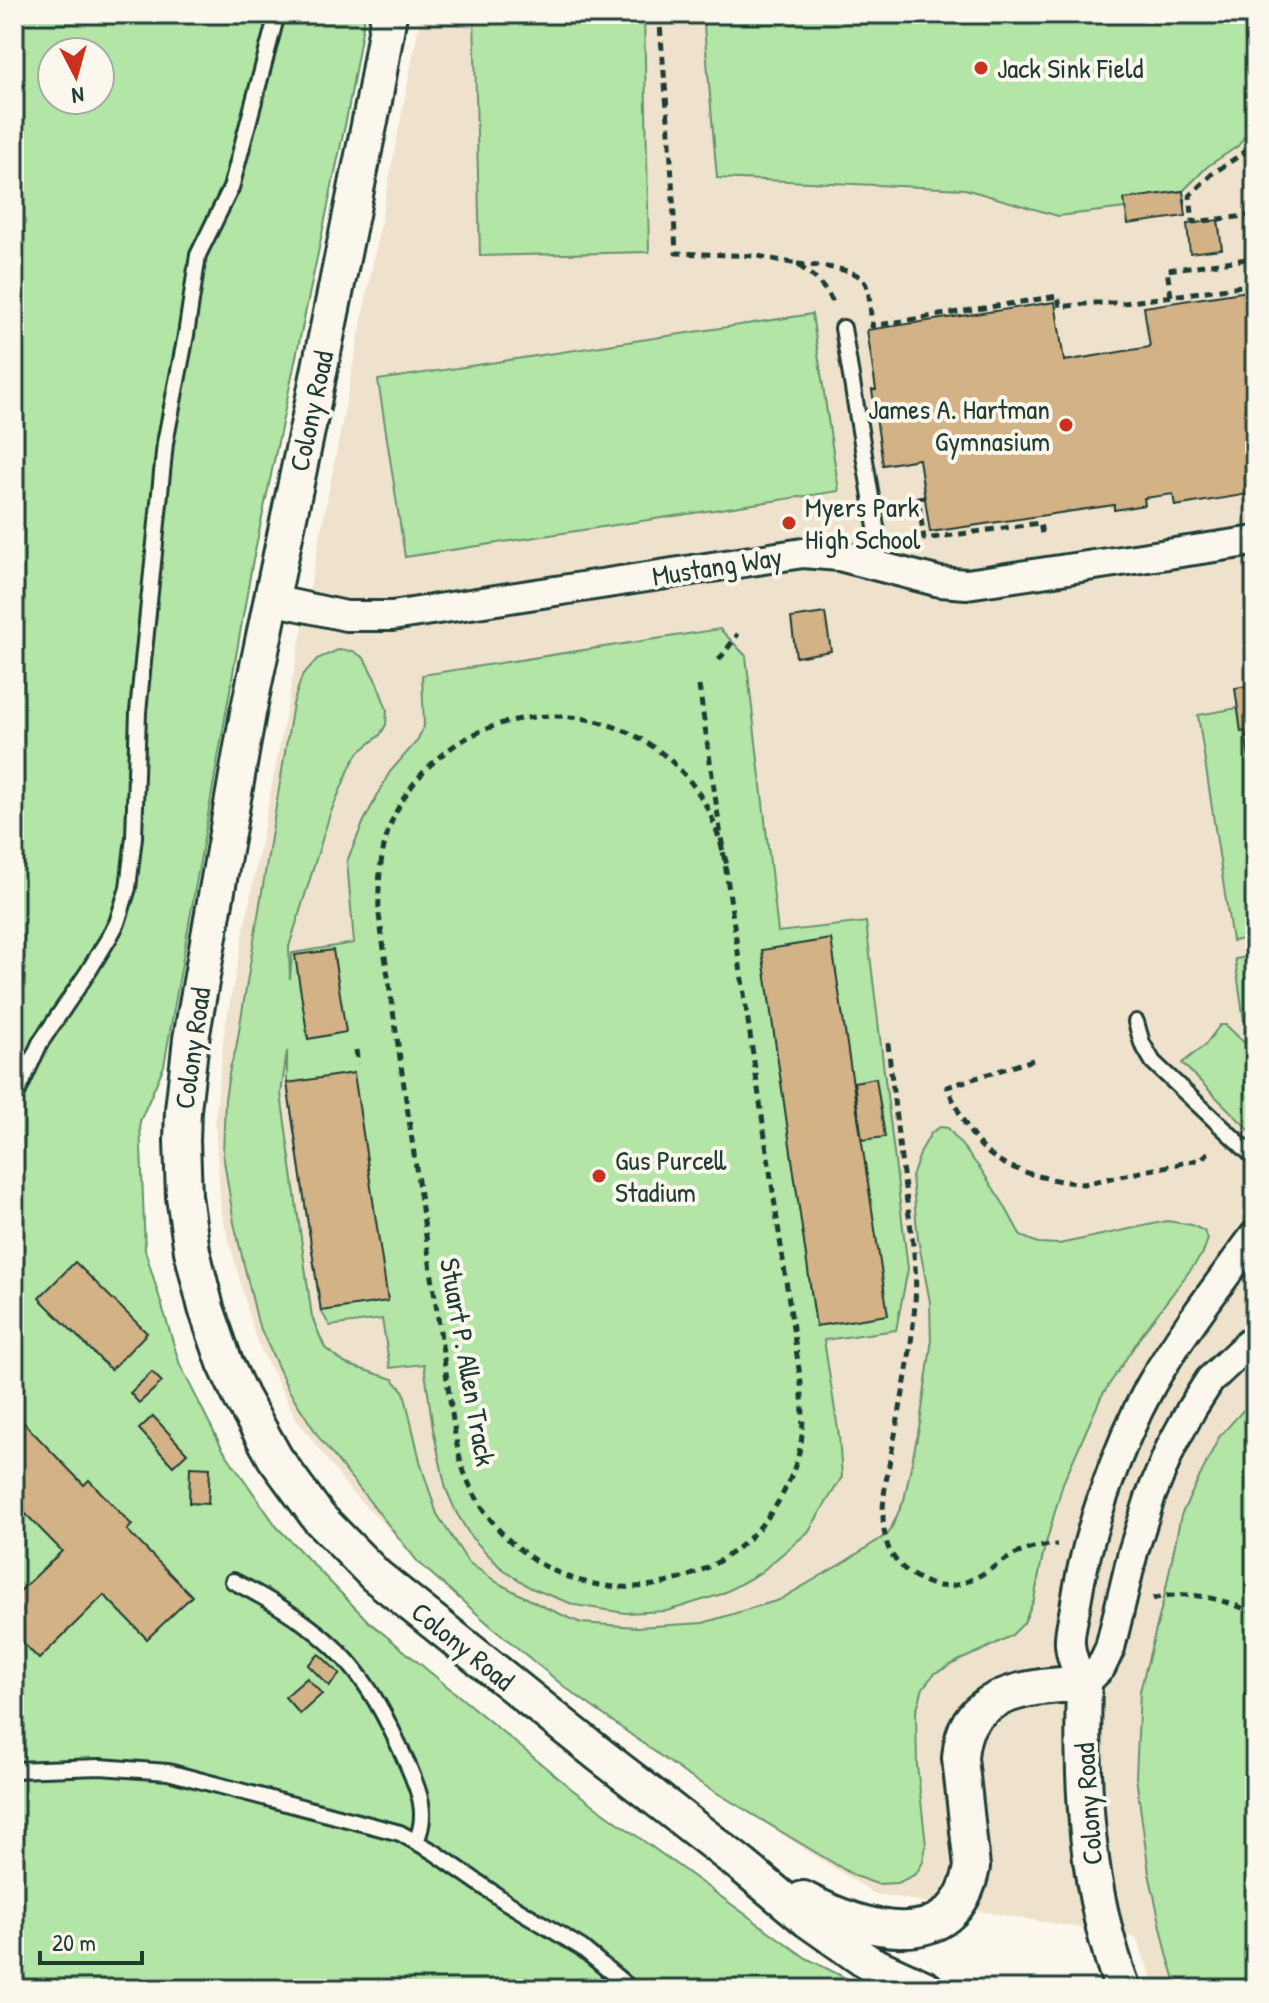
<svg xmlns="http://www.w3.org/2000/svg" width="1269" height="2003" viewBox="0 0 1269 2003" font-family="'Patrick Hand',sans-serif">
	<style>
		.built { fill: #efe2cd }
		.green { fill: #b2e5a6; stroke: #68916d; stroke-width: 2; fill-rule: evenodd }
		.building { fill: #d3b286; stroke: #1f3d34; stroke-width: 2 }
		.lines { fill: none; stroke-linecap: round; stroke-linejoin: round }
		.service-casing { stroke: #1f3d34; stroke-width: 20 }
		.minor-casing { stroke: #1f3d34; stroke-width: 34 }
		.tertiary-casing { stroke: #1f3d34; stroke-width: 40 }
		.path { stroke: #1f3d34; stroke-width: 5; stroke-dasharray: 8 6; stroke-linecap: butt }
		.service { stroke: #fbf7ec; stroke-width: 14 }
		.minor { stroke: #fbf7ec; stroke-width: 28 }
		.tertiary { stroke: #fbf7ec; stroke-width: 34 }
		.poi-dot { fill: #c8321e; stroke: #fbf7ec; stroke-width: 3 }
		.labels { text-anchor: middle; stroke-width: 8; stroke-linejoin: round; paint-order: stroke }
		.poi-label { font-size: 28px; fill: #1f3d34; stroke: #fbf7ec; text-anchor: start }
		.street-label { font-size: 28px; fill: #1f3d34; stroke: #fbf7ec }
	</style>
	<rect width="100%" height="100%" fill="#fbf7ec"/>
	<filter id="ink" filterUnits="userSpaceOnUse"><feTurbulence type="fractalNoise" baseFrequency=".0125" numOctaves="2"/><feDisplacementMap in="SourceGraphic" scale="16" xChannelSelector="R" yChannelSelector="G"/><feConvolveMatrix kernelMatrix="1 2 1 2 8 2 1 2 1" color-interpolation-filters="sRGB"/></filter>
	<g filter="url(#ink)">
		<path class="built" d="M421,14H1255V1989H1156L1136,1937L875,1894L739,1807L415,1554L351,1492L297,1420L256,1340L221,1211L215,1122L224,1033Z"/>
		<path class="green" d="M14,14H365L348,111L252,565L164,1066L140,1121L145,1250L180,1365L222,1448L277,1527L368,1621L573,1790L806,1958L867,1989H14ZM52,52H100V100H52Z
			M474,14H644L649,252L480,256Z
			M703,14H1255V121L1238,146L1208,166L1183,191L1125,199V208L1058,216L965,189L717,178Z
			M812,314L839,491L405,557L378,380Z
			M720,629L746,656L778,932L866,922L908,1269L896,1330L824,1340L839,1436L842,1477L808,1532L760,1573L722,1594L667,1611L625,1613L575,1605L531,1588L500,1567L471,1537L456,1512L446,1489L433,1429L424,1364L390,1368L382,1319L330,1326L321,1311L287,1083V1051L281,1094L312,1317L325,1348L346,1364L393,1379L404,1392L421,1465L437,1514L468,1562L498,1583L542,1606L581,1623L637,1627L703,1623L779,1600L846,1561L889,1533L904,1500L920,1423L931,1346L930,1302L918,1239L912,1177L921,1151L931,1133L940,1127L948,1128L982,1171L1003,1203L1021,1236L1038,1243L1059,1244L1167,1221L1192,1225L1204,1231L1208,1239L1203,1253L1143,1333L1101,1397L1063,1483L1043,1554L1034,1600L1024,1623L1011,1636L983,1650L960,1660L934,1674L923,1688L916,1712L917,1765L926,1845L923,1862L916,1874L898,1883L877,1884L855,1876L687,1775L566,1688L492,1627L418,1562L320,1439L288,1389L258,1323L234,1223L223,1154L225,1099L230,1068L236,1049L293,704L302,676L317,659L338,650L353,651L364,658L377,683L387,710L386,725L380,735L359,752L351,765L330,814L289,947L290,979L292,953L354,943L347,861L364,821L389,773L417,741L424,726L422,675Z
			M1238,708L1241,731H1245L1255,799V937L1232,941L1198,715Z
			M1255,956V1032L1244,1021L1235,959Z
			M1220,1025H1226L1255,1053V1134L1251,1132L1182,1063L1205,1045Z
			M1255,1397V1989H1178L1167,1954L1149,1873L1136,1777L1140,1691L1163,1602L1181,1515L1219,1437Z"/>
		<path class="building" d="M1183,191L1186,216L1128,224L1124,199Z
			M1218,220L1222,249L1190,253L1187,224Z
			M1255,290V493L1175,506L1173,494L1144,498L1145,505L1114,510V505L930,532L919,459L883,465L872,390H876L867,330L1055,302L1064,361L1150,347L1144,307Z
			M825,613L831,651L796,657L791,618Z
			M1255,685V799L1245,731L1241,732L1235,688Z
			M831,939L888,1315L816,1326L762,950Z
			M333,950L346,1032L308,1039L295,955Z
			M354,1073L388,1301L321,1311L287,1083Z
			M876,1078L885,1137L862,1140L854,1082Z
			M75,1262L147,1333L111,1370L39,1298Z
			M152,1372L162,1382L139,1403L130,1393Z
			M153,1416L187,1453L173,1466L139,1429Z
			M20,1419L84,1485L89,1480L132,1525L127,1530L192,1596L147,1639L104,1595L39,1659L14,1634V1597L62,1551L14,1502V1425Z
			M190,1467L210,1468L208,1504L189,1503Z
			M319,1654L340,1674L329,1686L308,1665Z
			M307,1678L322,1694L300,1714L285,1697Z"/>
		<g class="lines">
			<g class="service-casing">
				<path id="service" d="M843,328L878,539L876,566
					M1136,1022L1142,1043L1153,1062L1255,1158
					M14,1100L40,1043L88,972L110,936L117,923L128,888L134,837L138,712L165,443L186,335L198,255L231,188L277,14
					M233,1581C278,1604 326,1632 357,1673C377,1698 392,1730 405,1759C417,1786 430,1812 416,1841
					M14,1770L100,1767L168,1772L400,1833L434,1852L506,1902L582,1948L631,1989"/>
			</g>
			<g class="minor-casing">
				<path id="minor" d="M272,600L346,616H392L803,553L839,556L940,582L967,584L1255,541
					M1255,1235C1219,1284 1181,1333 1151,1385C1116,1449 1086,1536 1075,1608C1073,1620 1069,1633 1070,1644C1071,1659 1078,1672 1084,1684L1101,1667L1110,1648L1133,1552L1150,1498L1171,1447L1192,1408L1210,1380L1248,1344L1255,1340"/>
			</g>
			<g class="tertiary-casing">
				<path id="tertiary" d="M389,14L374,101L313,402L248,713L191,1039L183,1110L182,1141L184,1196L192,1251L206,1308L225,1363L241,1397L275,1458L319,1518L376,1576L600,1755L743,1866L808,1920L869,1963L926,1989
					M803,1899C862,1930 955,1959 972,1867L960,1758C961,1745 963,1733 970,1722C993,1688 1047,1685 1084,1684C1081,1788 1086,1891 1123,1989"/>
			</g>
			<path class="path" d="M659,14L670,143L676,253L758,256L797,264L815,278L828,293L835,306
				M1255,137L1246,151L1212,174L1190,195L1193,222L1255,215
				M1246,151L1255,158
				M797,264C813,266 855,267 864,281C871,292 870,313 872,326L1058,296L1060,307L1093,303H1124L1255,284
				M1171,296L1167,270L1255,258
				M925,497L918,498L924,539L1040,523L1042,534
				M719,660L738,634
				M699,686L801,1383C803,1408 805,1432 798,1456C761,1588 596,1633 501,1532C485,1515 471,1491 463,1469C459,1458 457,1445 455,1434L379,915C378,880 380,846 395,814C456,689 634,682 704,802C715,821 721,844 727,865
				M888,1043C893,1091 898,1140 905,1188C910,1225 918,1264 915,1302C912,1349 903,1394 894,1440C888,1471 879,1505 885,1536C889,1559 906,1574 928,1583C960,1596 990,1567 1016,1554C1030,1548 1043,1545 1057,1545
				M356,1050L358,1064
				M1033,1060L947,1087C958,1110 968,1135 987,1152C1009,1172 1054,1181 1083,1184L1193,1161L1201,1159L1209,1152
				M1153,1599C1186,1588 1225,1600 1255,1613"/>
			<use href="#service" class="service"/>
			<use href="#minor" class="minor"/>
			<use href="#tertiary" class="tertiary"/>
		</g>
	</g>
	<g class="poi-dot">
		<circle cx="981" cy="68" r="8"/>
		<circle cx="1066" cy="425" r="8"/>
		<circle cx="789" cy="523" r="8"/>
		<circle cx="599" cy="1176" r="8"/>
	</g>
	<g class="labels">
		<g class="poi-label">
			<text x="997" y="78">Jack Sink Field</text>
			<text x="1050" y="419" text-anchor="end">James A. Hartman<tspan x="1050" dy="32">Gymnasium</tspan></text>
			<text x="805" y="517">Myers Park<tspan x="805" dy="32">High School</tspan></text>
			<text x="615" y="1170">Gus Purcell<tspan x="615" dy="32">Stadium</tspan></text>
		</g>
		<g class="street-label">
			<text transform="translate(311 411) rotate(-78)" y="10">Colony Road</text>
			<text transform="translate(717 566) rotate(-9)" y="10">Mustang Way</text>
			<text transform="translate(192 1048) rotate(-82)" y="10">Colony Road</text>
			<text transform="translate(468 1362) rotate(80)" y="10">Stuart P. Allen Track</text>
			<text transform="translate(463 1646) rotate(39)" y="10">Colony Road</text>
			<text transform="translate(1088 1804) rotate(-94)" y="10">Colony Road</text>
		</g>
	</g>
	<rect width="1269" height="2003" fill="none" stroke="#fbf7ec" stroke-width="48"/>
	<rect x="24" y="24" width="1221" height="1955" fill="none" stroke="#1f3d34" stroke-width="3" filter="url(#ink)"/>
	<g transform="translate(76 76) rotate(174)"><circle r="38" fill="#fbf7ec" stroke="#a3ada2" stroke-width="2"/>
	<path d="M0-6L14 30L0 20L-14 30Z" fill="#c8321e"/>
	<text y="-12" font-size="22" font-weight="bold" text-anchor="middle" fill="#1f3d34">N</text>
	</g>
	<path d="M40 1951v12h102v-12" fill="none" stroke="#1f3d34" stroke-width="4"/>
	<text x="52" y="1951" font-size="24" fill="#1f3d34" stroke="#fbf7ec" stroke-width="6" paint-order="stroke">20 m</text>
</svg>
